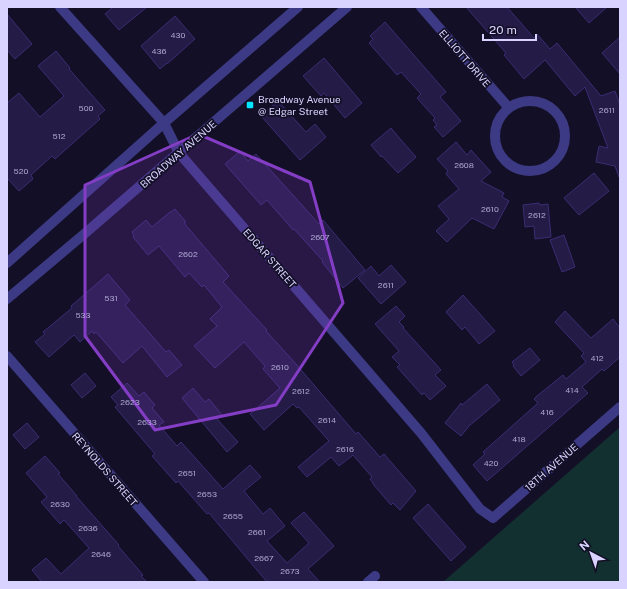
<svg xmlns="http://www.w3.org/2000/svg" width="627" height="589" viewBox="0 0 627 589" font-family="'Public Sans',sans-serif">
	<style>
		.green { fill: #12302f }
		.building { fill: #241b47; stroke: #3b2d73 }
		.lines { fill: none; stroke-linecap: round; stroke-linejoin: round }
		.minor { stroke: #3d3a85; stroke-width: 10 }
		.tertiary { stroke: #3d3a85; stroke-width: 10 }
		.marked { fill: #843dc5; fill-opacity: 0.2; stroke: #843dc5; stroke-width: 3; stroke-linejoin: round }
		.poi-dot { fill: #00e5ff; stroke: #130f26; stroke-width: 1.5 }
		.labels { text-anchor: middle; stroke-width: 3.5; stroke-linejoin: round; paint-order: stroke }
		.number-label { font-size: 8px; fill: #aca6d1 }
		.street-label { font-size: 10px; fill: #d9d4ff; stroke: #130f26 }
		.poi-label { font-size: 10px; fill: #d9d4ff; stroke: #130f26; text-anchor: start }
	</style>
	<rect width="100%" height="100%" fill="#130f26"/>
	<path class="green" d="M620,427V582H443Z"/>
	<path class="building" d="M113,7H147L119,30L105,14Z
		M466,7H507L534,38L537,34L550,49L557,43L601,96L615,91L620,105V176L619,177L615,166L596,162L599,146L608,148L585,87L575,96L545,60L524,79L504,55L506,53Z
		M575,7H607L589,23Z
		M7,14L32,44L15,59L7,50Z
		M175,16L195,39L167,64V63L160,69L141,46Z
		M385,22L446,92L440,97L461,121L443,137L434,127L437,125L433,120L435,118L417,98L421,94L401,72L397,75L369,43L373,39L370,36Z
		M620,37V74L602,53Z
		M56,51L70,68L69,69L105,110L98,116L100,119L55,159L52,156L31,175L33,179L19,191L7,178V103L19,93L40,117L64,96L38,66Z
		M324,58L362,103L345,118L324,93L321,96L303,76Z
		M278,101L306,132L315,124L326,137L300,160L261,116Z
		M391,128L401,140L416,157L398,173L382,156L381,157L371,145Z
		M456,142L467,155L471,150L491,172L481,181L504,193L502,197L509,201L494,229L472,218L447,242L436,231L449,219L438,206L459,189L446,174L448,171L437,159Z
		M240,151L248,161L256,154L319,224L323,220L365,270L343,288L322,262L323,261L294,229L293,230L267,200L261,205L225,164Z
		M594,173L609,191L579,215L564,198Z
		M539,203L540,205L548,204L551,237L535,239L534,226L525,227L523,205Z
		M175,209L186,222L184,223L229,276L223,282L267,330L266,331L296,364L356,434L358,432L380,457L384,454L416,491L400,510L393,503L391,505L373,484V483L370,479L372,477L353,455L339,466L331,457L307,477L298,467L329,441L299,407L297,408L293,404L264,430L250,414L280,388L263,369L265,366L244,342L215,368L194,346L217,326L210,319L222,307L204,285L202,287L189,273L185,277L159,246L148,255L133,237L134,236L132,232L146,220L152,227L170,212H171Z
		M564,235L575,267L562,272L550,240Z
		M391,265L406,282L381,304L358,278L371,266L379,276Z
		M108,274L130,300L125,305L166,352L169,350L182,365L167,377L142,346L123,363L96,332L94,334L92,331L80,342L74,335L49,357L35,342L45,334L43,332L72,308L71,306Z
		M463,295L495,331L479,344L465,327L462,330L446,312Z
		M396,306L405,316L399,322L404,327L403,328L441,370L435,375L446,386L430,400L424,393L422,395L397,367L400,365L392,357L399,351L375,324Z
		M565,311L591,338L613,319L620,328V357L604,371L602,369L582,387L588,393L487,481L473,465L485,454L483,452L538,403L534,399L537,396L563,375L566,379L586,362L581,356L584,353L555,322Z
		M530,348L540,360L521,376L513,366L514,365L512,362Z
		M85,373L96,386L82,398L71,385Z
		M127,383L139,396L144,392L155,405L152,408L164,422L159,425L177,446L181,442L223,489L250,465L261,477L244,491L263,514L270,508L285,526L267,541L287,563L309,543L291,523L304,512L334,546L308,569L320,582H267L209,513L207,514L178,481L176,483L152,456L155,454L115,407L118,405L111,397Z
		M487,384L500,400L469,426L461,436L445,423L461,403L462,405Z
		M193,388L205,402L209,399L222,415L217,419L238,442L227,452L182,398Z
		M27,423L39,437L25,449L13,435Z
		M45,456L60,473L58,474L77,496H76L119,545L118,546L143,575L141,576L147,582H42L32,570L46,558L61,574L89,548L64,520L60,524L41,502L47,497L26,473Z
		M428,504L466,547L451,561L413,518Z"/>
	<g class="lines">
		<path class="minor" d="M60,7L164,123L179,153L421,433L480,509L493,518L620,407
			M421,7L509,108
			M495 136a35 35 0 1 1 70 0a35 35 0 1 1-70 0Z
			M7,356L204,582
			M368,582L375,576"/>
		<path class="tertiary" d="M7,263L164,123L298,7
			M7,299L83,235L347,7"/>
	</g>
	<path class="marked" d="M198,134L310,182L343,303L276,405L155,430L85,336V185Z"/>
	<rect class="poi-dot" x="246" y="101" width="8" height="8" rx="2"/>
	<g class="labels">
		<g class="number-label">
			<text x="178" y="38">430</text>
			<text x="159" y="54">436</text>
			<text x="86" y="111">500</text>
			<text x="607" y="113">2611</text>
			<text x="59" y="139">512</text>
			<text x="464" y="168">2608</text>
			<text x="21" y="174">520</text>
			<text x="490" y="212">2610</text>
			<text x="537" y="218">2612</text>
			<text x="320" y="240">2607</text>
			<text x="188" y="257">2602</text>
			<text x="386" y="288">2611</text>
			<text x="111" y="301">531</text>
			<text x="83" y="318">533</text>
			<text x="597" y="361">412</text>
			<text x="280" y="370">2610</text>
			<text x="572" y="393">414</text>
			<text x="301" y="394">2612</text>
			<text x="130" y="405">2623</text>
			<text x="547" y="415">416</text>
			<text x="327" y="423">2614</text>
			<text x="147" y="425">2633</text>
			<text x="519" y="442">418</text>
			<text x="345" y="452">2616</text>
			<text x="491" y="466">420</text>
			<text x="187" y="476">2651</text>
			<text x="207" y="497">2653</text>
			<text x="60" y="507">2630</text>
			<text x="233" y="519">2655</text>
			<text x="88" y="531">2636</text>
			<text x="257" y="535">2661</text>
			<text x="101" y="557">2646</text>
			<text x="264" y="561">2667</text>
			<text x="290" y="574">2673</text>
		</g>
		<g class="street-label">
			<text transform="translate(465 58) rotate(49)" y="4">ELLIOTT DRIVE</text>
			<text transform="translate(178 154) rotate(-41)" y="4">BROADWAY AVENUE</text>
			<text transform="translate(270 258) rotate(49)" y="4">EDGAR STREET</text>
			<text transform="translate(551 467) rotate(-41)" y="4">18TH AVENUE</text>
			<text transform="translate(105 469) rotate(49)" y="4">REYNOLDS STREET</text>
		</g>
		<g class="poi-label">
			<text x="258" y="103">Broadway Avenue<tspan x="258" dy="12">@ Edgar Street</tspan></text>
		</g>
	</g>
	<rect width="627" height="589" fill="none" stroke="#d9d4ff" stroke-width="16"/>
	<g transform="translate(591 553) rotate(319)" stroke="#130f26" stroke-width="3" paint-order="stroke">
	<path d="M0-3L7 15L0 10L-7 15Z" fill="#d9d4ff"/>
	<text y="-6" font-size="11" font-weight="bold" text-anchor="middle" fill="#d9d4ff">N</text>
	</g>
	<path d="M483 34v6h53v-6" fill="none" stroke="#d9d4ff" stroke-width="2"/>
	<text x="489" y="34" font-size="12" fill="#d9d4ff" stroke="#130f26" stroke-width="3" paint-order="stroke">20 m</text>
</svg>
